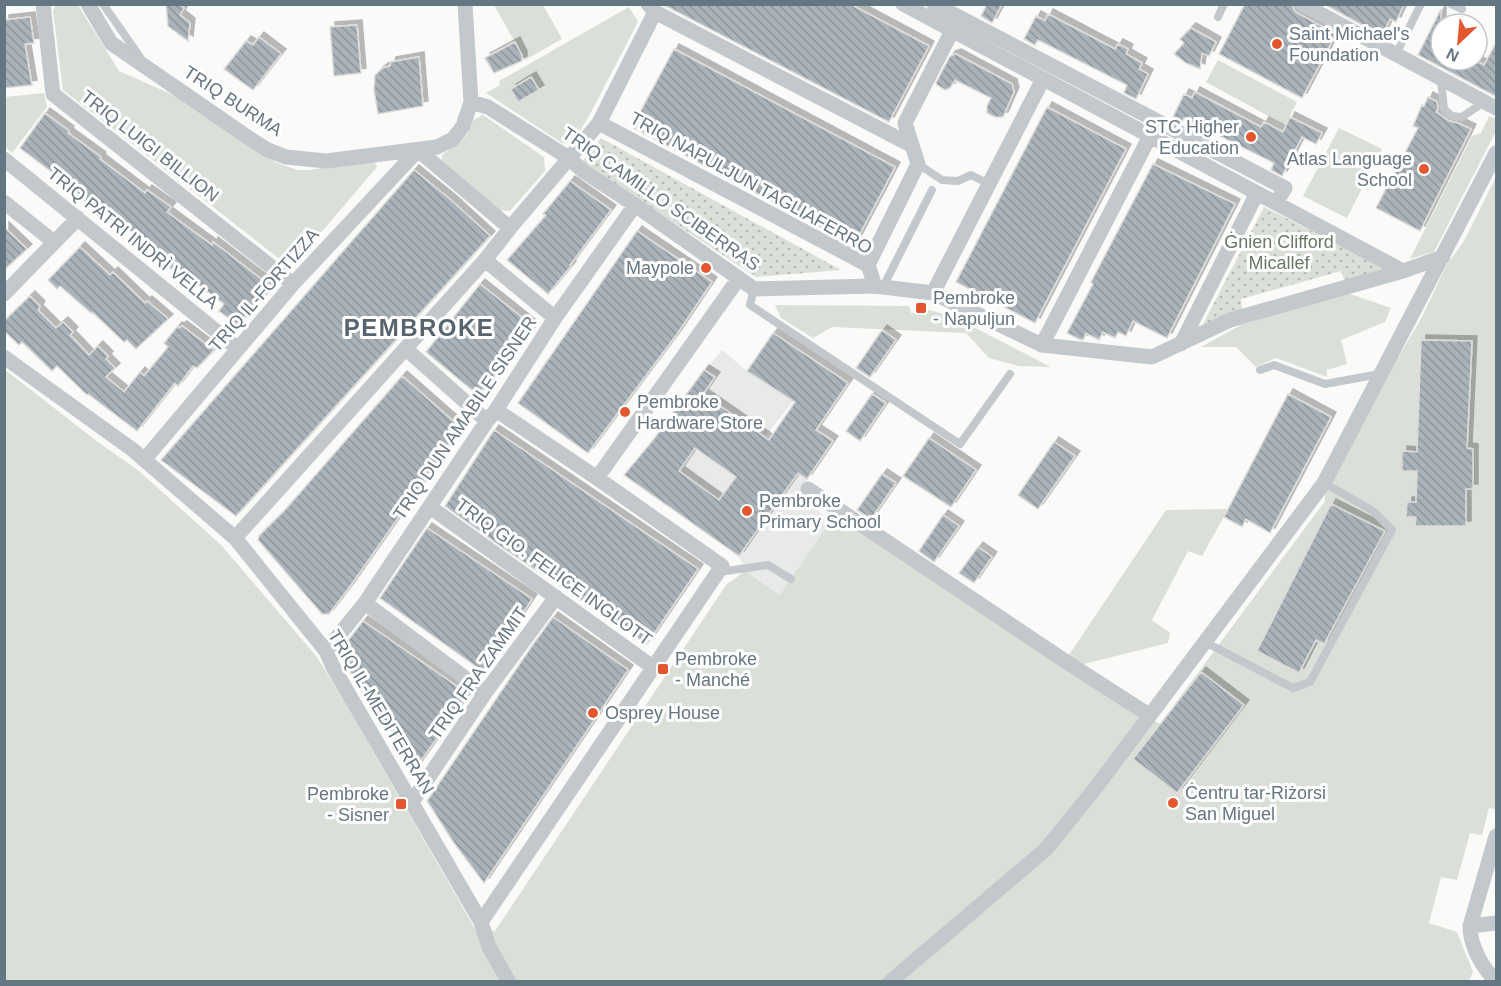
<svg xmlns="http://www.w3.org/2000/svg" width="1501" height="986" viewBox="0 0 1501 986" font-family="Helvetica,sans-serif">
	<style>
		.built { fill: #e8e9e9 }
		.grass { fill: #dadfd7 }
		.park { fill: url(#park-dots) }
		.building { fill: url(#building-back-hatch); stroke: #dcdcda; stroke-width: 1.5; fill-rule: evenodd; filter: url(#shadow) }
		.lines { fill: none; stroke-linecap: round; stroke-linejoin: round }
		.service { stroke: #c3c8cc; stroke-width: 8 }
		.minor { stroke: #c3c8cc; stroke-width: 15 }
		.poi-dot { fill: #e4572e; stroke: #fff; stroke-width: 2 }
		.labels { text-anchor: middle; stroke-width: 6; stroke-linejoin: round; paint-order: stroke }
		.poi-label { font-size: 18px; fill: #657683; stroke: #fff; text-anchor: start }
		.street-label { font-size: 18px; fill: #657683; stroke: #fff }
		.park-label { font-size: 18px; fill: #687a64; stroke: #fff }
		.district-label { font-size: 24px; font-weight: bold; letter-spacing: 1.5px; fill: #57646e; stroke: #fff }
	</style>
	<defs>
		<pattern id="park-dots" width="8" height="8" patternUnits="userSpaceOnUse" patternTransform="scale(1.5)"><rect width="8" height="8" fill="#dadfd7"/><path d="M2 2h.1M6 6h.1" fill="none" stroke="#b4b9b4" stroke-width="1.8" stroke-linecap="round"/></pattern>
		<pattern id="building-back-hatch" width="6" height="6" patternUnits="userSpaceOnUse" patternTransform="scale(1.5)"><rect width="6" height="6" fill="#aab3b9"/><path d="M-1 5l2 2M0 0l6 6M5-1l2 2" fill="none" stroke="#8e969c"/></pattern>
		<filter id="shadow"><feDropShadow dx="5" dy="-5" stdDeviation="0" flood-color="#0004"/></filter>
	</defs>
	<rect width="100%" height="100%" fill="#fafaf8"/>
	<path class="built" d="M722,350L747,371L793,401L759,444L807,479L806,501L831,521L924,586L873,660L745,571L739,556L624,475L654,439L704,370H705Z"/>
	<path class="grass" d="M56,5H78L119,71L189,102L275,162L297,170H309L371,160L375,163L377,167L295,263L286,264L63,90L53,11Z
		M494,5H543L562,39L525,60Z
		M629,7L638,22L589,116L573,142L562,143L486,93L500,85L499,81Z
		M1218,60L1297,102L1285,125L1206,82Z
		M44,93L47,107L12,153L5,147V97Z
		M483,115L544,157L545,171L510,211L495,210L442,165V155C458,143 467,141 473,120Z
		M1489,116L1496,119V131L1434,252L1410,259L1472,136L1481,133Z
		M1339,128L1382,149L1347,218L1303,196Z
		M1496,177V809L1489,808L1482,835L1470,833L1457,880L1441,877L1429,923L1457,932L1473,972L1469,981H5L4,369L98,442L139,471L221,545L317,657L340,694L474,927L495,931L726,585L745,571L780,595L831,521L847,532L848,526L855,525L933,578L1160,724L1325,501L1324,483L1422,317L1446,266L1464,241Z
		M1347,293L1391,308L1385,322L1341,340L1347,364L1327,370V377L1276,358L1256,367L1236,347H1201L1241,325Z
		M775,305L909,306L911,313L925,314L929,310L952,316L1051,367L1019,366L989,358L966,333L832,327L813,338L781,318Z
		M1228,509L1202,556L1188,551L1152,620L1170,633L1168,643L1076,666L1067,658L1166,510Z"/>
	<path class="park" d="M601,138L841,270L756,277L582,162Z
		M1264,207L1385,268L1345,282L1341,271L1241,299L1242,311L1203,324Z"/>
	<path class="building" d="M166,4H179L184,8L180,15L190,23L188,41L168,26Z
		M662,4H850L929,46L889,122Z
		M987,4H1002L992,23L981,16Z
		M1245,4H1292L1294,10L1297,13L1336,34L1302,98L1219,54Z
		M1324,4H1404L1396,22L1390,19L1382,36Z
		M1441,9V60H1474L1484,65L1497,41V97L1418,55Z
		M1048,14L1115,49L1118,44L1128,49L1126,54L1142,63L1139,69L1148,74L1136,99L1124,93L1127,85L1038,40L1035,45L1024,39L1036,16L1045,21Z
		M30,17L34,43L25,44L32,85L4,88V20Z
		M357,25L361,73L334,76L330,27Z
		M1191,28L1216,42L1209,56L1202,53L1200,69L1186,63L1174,54L1184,43L1180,39Z
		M259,37L281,54L253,90L224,69L246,41L253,45Z
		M515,42L522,56V61L494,73L485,58Z
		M674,49L895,167L854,245L632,127Z
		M956,54L1012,84L1014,92L1003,117H995L987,113V106L991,98L955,80L950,88L945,90L937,85L936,83L950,56Z
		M419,57L423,106L378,114L374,90L375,75L383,68L390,66L391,62Z
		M531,77L539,90L518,102L511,89Z
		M1195,92L1261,127L1264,122L1283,132L1290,117L1322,133L1316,144L1302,137L1282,176L1271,170L1274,163L1184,118L1182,122L1173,117L1184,94L1192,98Z
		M1428,97L1437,102L1438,109L1436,112L1449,121L1458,123L1471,129L1420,231L1376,208L1418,128L1413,126L1422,105L1424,106Z
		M1047,107L1126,149L1035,323L956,282Z
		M45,113L69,131L68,133L101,157L100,159L145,193L147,190L171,207L167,212L212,245L213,242L225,251L270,286L260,301H257L238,325L219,311L224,304L177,269L175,272L163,262L152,254L155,249L109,215L107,218L95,209L84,201L85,199L52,174L53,173L20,148Z
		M1153,164L1235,204L1167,338L1133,321L1126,336L1118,332L1115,338L1103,332L1099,340L1086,333L1083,340L1079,339L1067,333L1093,284L1091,282Z
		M414,170L452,201L490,236L236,516L161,460Z
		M570,181L611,210L570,265L571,266L548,294L507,260L546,215L543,214Z
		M4,227L27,249L4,270Z
		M637,231L712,282L677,334L588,453L518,403Z
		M80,247L110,275L113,272L145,303L147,301L168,319L136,349L127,340L124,342L92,312L91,313L60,286L57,289L48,280Z
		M480,284L534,327L478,395L426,352Z
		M30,296L40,306L38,310L56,328L63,322L73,332L70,335L89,355L98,346L108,356L106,359L115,368L106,377L124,392L140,372L144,376L168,347L164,343L177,327L179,328L182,326L214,350L197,368L193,366L178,386L175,383L137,431L88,394L87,395L57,366L52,371L22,342L19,345L4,331V321Z
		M882,330L896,340L870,377L856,368Z
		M773,333L848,383L816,430L833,441L807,479L798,473L739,556L624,475L654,439L704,370L715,377L703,394L769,440L795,402L747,371ZM695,448L736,477L719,500L679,471Z
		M1421,340L1472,341L1467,448L1473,449V489H1466V526H1415L1416,517H1406L1407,502H1416L1417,471H1402V451L1417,452Z
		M402,376L461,428L351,585L329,614H322L258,540L259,536L285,510Z
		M872,394L886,403L860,441L846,431Z
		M1288,394L1331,417L1270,533L1246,519L1242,527L1224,517Z
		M494,430L698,569L647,644L503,548L445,506Z
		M929,438L976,470L951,507L903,476Z
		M1054,442L1075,456L1038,509L1018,495Z
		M882,474L896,483L871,519L857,510Z
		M1331,504L1385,531L1324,644L1316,640L1299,673L1257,651Z
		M943,515L959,526L934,562L919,551Z
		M427,528L532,599L484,672L380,598Z
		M978,547L992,557L974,583L959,573Z
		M553,617L628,670L484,883L454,843L427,801L532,646Z
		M363,621L468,694L415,769L338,654Z
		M1201,672L1244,705L1177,793L1133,759Z"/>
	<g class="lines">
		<path class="service" d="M103,4L140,57
			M1451,4L1462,9
			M1218,17L1224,4
			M1396,54L1421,4
			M1441,80L1444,109L1452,116L1462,117L1484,102
			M918,164L942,180L958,181L971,175L989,184
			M883,287L932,190
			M754,289L750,305L960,444L1010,374
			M1260,370L1274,365L1325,384L1380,374
			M719,572L768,565L791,579
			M1205,642L1293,688L1310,682L1392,530L1373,511L1324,483"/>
		<path class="minor" d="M43,4L53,94L293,284
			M88,4L111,43L252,140L268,150L286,157L326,161L437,147L453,139L463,126L471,102L465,4
			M903,4L1403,271
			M934,4L1285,188L1276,203
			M1302,4L1496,108
			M655,12L911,145
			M471,102L488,107L569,158L583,171L635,205L754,289L875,286L933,293L1042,345L1152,357L1230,320L1403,271L1443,257
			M599,123L868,265L875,286
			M4,159L237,348
			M4,202L54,242
			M485,260L555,318
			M868,265L918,164L905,123L952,31
			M933,293L1043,79
			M4,294L78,218
			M1181,344L1257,193
			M1042,345L1150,136
			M406,349L487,421
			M4,357L133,450L235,538L326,651L333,667L481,922L489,947L509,982
			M144,460L293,284L418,150L510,228
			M597,478L739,278
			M808,489L1065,661L1149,715
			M430,507L654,668
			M235,538L485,260L510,228L599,123L655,12L648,4
			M365,603L485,693
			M326,651L365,603L487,421L496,410L555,318L635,205
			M412,802L485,693L556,597
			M1496,836L1470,926C1470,946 1482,967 1496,981
			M481,922L722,566L597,478L496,410
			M1470,926L1496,923
			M890,982L1046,849L1094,790L1324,483L1496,153"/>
	</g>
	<g class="poi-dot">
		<circle cx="1277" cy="44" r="6"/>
		<circle cx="1251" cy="137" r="6"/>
		<circle cx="1424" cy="169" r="6"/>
		<circle cx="706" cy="268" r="6"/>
		<rect x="915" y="302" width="12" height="12" rx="3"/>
		<circle cx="625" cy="412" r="6"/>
		<circle cx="747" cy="511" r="6"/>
		<rect x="657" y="663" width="12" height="12" rx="3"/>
		<circle cx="593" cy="713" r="6"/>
		<circle cx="1173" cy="803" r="6"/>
		<rect x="395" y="798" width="12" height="12" rx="3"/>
	</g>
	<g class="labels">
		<g class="poi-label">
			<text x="1289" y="40">Saint Michael's<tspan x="1289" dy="21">Foundation</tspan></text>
			<text x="1239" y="133" text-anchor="end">STC Higher<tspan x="1239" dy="21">Education</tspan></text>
			<text x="1412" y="165" text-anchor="end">Atlas Language<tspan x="1412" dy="21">School</tspan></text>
			<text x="694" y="274" text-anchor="end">Maypole</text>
			<text x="933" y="304">Pembroke<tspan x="933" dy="21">- Napuljun</tspan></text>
			<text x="637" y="408">Pembroke<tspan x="637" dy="21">Hardware Store</tspan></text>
			<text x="759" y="507">Pembroke<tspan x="759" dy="21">Primary School</tspan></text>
			<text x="675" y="665">Pembroke<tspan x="675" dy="21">- Manché</tspan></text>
			<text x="605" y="719">Osprey House</text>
			<text x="1185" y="799">Ċentru tar-Riżorsi<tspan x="1185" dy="21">San Miguel</tspan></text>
			<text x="389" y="800" text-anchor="end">Pembroke<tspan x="389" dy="21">- Sisner</tspan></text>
		</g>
		<g class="street-label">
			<text transform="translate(233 101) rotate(33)" y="6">TRIQ BURMA</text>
			<text transform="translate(150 146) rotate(38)" y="6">TRIQ LUIGI BILLION</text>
			<text transform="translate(751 183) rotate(29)" y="6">TRIQ NAPULJUN TAGLIAFERRO</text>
			<text transform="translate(661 199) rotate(35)" y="6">TRIQ CAMILLO SCIBERRAS</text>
			<text transform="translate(133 238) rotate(39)" y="6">TRIQ PATRI INDRÌ VELLA</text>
			<text transform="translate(264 290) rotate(-49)" y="6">TRIQ IL-FORTIZZA</text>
			<text transform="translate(465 418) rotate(-56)" y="6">TRIQ DUN AMABILE SISNER</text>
			<text transform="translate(554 572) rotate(36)" y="6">TRIQ GIO. FELICE INGLOTT</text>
			<text transform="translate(478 673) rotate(-55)" y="6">TRIQ FRA ZAMMIT</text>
			<text transform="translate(381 712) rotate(59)" y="6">TRIQ IL-MEDITERRAN</text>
		</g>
		<g class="park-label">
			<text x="1279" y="248">Ġnien Clifford<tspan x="1279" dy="21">Micallef</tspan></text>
		</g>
		<g class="district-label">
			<text x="419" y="336">PEMBROKE</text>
		</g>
	</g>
	<rect width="1501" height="986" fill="none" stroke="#657683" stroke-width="12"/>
	<g transform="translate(1459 42) rotate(206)"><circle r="28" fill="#ffffff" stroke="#c1c8cd" stroke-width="1.5"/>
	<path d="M0-4.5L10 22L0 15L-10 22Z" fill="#e4572e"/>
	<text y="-9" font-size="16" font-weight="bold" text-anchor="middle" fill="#657683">N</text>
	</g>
</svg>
